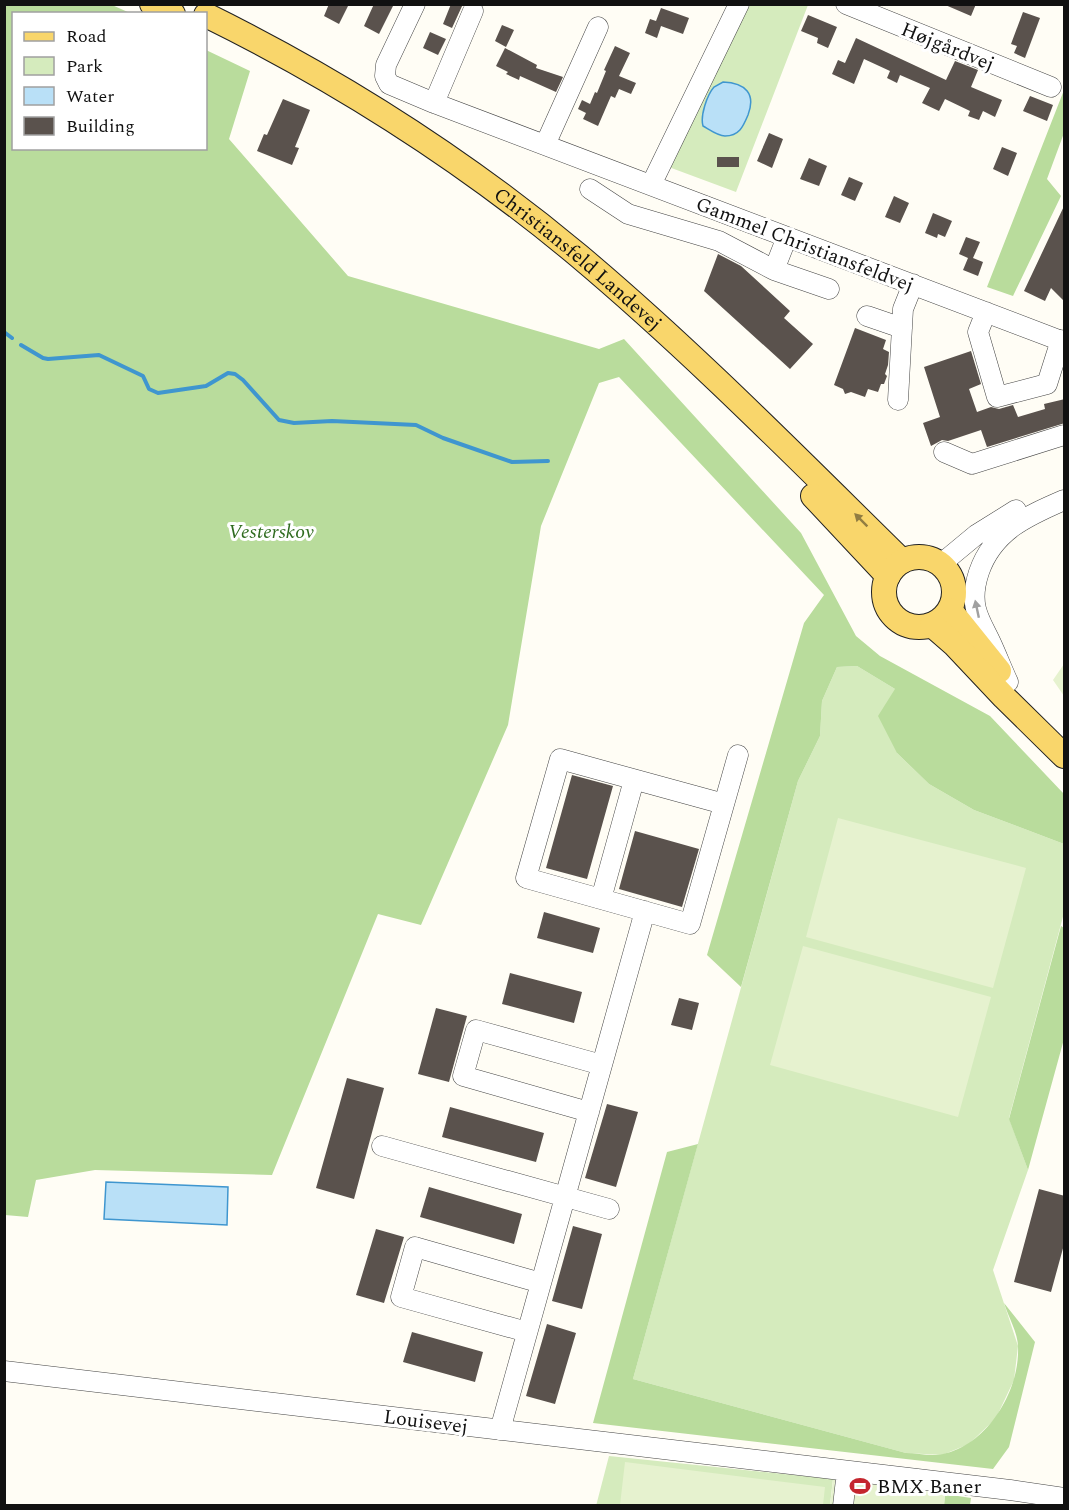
<svg xmlns="http://www.w3.org/2000/svg" width="1069" height="1510" viewBox="0 0 1069 1510" font-family="Spectral,serif">
	<style>
		.green { fill: #d5ebbd }
		.forest { fill: #b9dc9c }
		.pitch { fill: #e6f2cf }
		.water { fill: #b9e0f7; stroke: #3f96cf; stroke-width: 1.5 }
		.lines { fill: none; stroke-linecap: round; stroke-linejoin: round }
		.stream { stroke: #3f96cf; stroke-width: 4 }
		.building { fill: #5a524d }
		.minor-casing { stroke: #444; stroke-width: 21 }
		.major-casing { stroke: #222; stroke-width: 26 }
		.minor { stroke: #fff; stroke-width: 20 }
		.major { stroke: #f9d66b; stroke-width: 24 }
		.oneway { fill: #917d42 }
		.oneway2 { fill: #a0a0a0 }
		.labels { text-anchor: middle; stroke-width: 6; stroke-linejoin: round; paint-order: stroke }
		.street-label { font-size: 20px; fill: #111; stroke: #fff }
		.park-label { font-size: 20px; font-style: italic; fill: #2f6b1f; stroke: #fff }
		.poi-label { font-size: 20px; fill: #111; stroke: #fff; text-anchor: start }
	</style>
	<rect width="100%" height="100%" fill="#fffdf5"/>
	<path class="green" d="M746,5H808L736,192L666,166Z
		M857,666L895,689L897,753L929,784L974,810L1064,844V913L1009,1118L1028,1170L993,1270L1018,1346L1014,1380L996,1418L969,1444L942,1455L906,1453L633,1379L798,781L820,736L822,701L837,667Z
		M609,1456L833,1479L830,1505L596,1506Z"/>
	<path class="forest" d="M4,5H112L130,13L14,14V148H206V50L250,71L229,139L348,276L599,349L624,339L801,533L856,636L880,656L990,716L1064,794V844L974,810L929,784L897,753L878,716L895,689L857,666L837,667L822,701L820,736L798,781L741,987L707,955L804,623L824,595L619,377L599,383L541,526L508,725L421,925L378,914L272,1175L95,1170L36,1180L28,1217L5,1215Z
		M1064,90V133L1047,179L1061,196L1013,296L987,287Z
		M1061,926L1064,928V1039L1028,1170L1009,1119Z
		M698,1144L633,1379L906,1453C917,1453 932,1457 943,1454C987,1445 1020,1391 1018,1347C1018,1333 1008,1316 1004,1303L1035,1342L1009,1447L993,1469L593,1423L667,1152Z
		M945,1494L971,1498L970,1505L944,1506Z"/>
	<path class="pitch" d="M1064,664V696L1053,680Z
		M838,818L1026,868L993,988L806,937Z
		M803,946L991,997L958,1117L770,1065Z
		M625,1462L825,1487L823,1505H620Z
		M833,1479L945,1494L944,1505L830,1506Z"/>
	<path class="water" d="M723,82C746,83 756,94 748,115C743,127 739,136 725,136C718,136 710,130 703,126C700,116 707,95 714,87C714,87 723,82 723,82Z
		M106,1182L228,1187L227,1225L104,1219Z"/>
	<g class="lines">
		<path class="stream" d="M4,332L12,338
			M21,345L43,358L48,359L99,355L143,376L149,389L158,393L206,386L228,373L235,374L243,380L279,420L294,423L332,421L416,425L443,438L512,462L548,461"/>
	</g>
	<path class="building" d="M329,4H349L339,24L324,16Z
		M374,4H394L379,34L364,26Z
		M451,4H463L452,28L443,24Z
		M943,4H976L971,16Z
		M661,8L689,18L683,34L661,26L657,38L645,33L650,19L656,21Z
		M1023,12L1040,18L1025,58L1014,53L1017,46L1011,44Z
		M808,15L837,27L828,48L817,43L818,38L801,31Z
		M502,25L514,30L506,47L495,41Z
		M430,32L446,39L438,55L423,48Z
		M856,38L946,80L955,61L978,70L971,87L1002,100L995,117L983,111L979,120L968,116L970,111L945,99L939,111L922,103L930,88L900,75L897,83L887,78L890,71L864,59L854,84L832,74L838,60L845,63Z
		M615,46L630,53L619,76L636,83L631,94L619,89L615,98L611,96L598,126L583,119L586,113L578,109L582,100L590,104L595,92L597,93L606,71L604,70Z
		M505,48L537,65L536,68L563,77L556,92L520,76L519,80L506,74L508,72L496,66Z
		M1030,96L1053,105L1047,121L1023,111Z
		M283,99L310,110L295,147L299,148L292,165L257,151L264,134L267,135Z
		M769,133L783,139L772,168L757,161Z
		M1002,147L1017,153L1008,176L993,169Z
		M717,157H739V167H717Z
		M809,158L827,166L819,186L800,179Z
		M849,177L863,183L855,201L841,195Z
		M894,196L909,203L900,223L885,217Z
		M1065,204V302L1051,288L1045,301L1024,291Z
		M933,213L952,221L945,237L938,234L937,238L925,233Z
		M966,237L980,242L973,258L983,262L978,276L963,270L968,258L959,254Z
		M718,254L741,266L790,311L784,318L813,344L790,369L704,291Z
		M855,328L886,340L883,349L889,352L888,365L885,374L887,376L884,384H881L878,392L868,389L865,397L851,392L845,394L843,389L834,385Z
		M971,351L981,384L969,389L977,412L991,407L999,409L1013,405L1018,417L1045,409L1044,404L1065,399V423L987,447L981,430L948,441L942,440L931,446L923,423L940,417L924,367Z
		M572,775L613,786L587,879L546,868Z
		M635,831L699,849L682,907L619,889Z
		M544,912L600,928L593,953L537,938Z
		M510,973L582,992L574,1023L502,1004Z
		M679,998L699,1003L692,1030L671,1025Z
		M436,1008L467,1016L449,1082L418,1074Z
		M347,1078L384,1088L354,1199L316,1188Z
		M607,1104L638,1112L616,1187L585,1178Z
		M450,1107L544,1133L536,1162L442,1137Z
		M429,1187L522,1214L514,1244L420,1217Z
		M1039,1189L1065,1196V1241L1051,1292L1014,1282Z
		M573,1226L602,1234L582,1309L552,1301Z
		M376,1229L404,1237L384,1303L356,1295Z
		M547,1324L576,1333L555,1404L526,1396Z
		M412,1332L483,1352L475,1382L403,1362Z"/>
	<g class="lines">
		<g class="minor-casing">
			<path id="minor" d="M415,4L386,65L385,76L389,84L434,103L1064,342
				M846,4L1051,87
				M434,103L473,11
				M545,145L598,27
				M651,185L739,4
				M590,189L628,214L719,241L774,270
				M787,237L774,270L829,289
				M986,312L978,332L997,397L1047,384L1061,340
				M867,316L902,328
				M898,400L903,309L913,284
				M944,452L972,464L1064,435
				M941,564L976,535L1016,510
				M1008,682C1002,669 997,656 991,643C986,632 979,621 976,609C973,597 975,584 979,572C993,531 1027,516 1064,500
				M724,804L560,759L526,878L690,924L738,755
				M601,899L634,780
				M589,1112L463,1076L476,1030L602,1065
				M382,1146L609,1209
				M527,1332L401,1297L415,1247L541,1283
				M4,1371L1010,1490L1064,1498
				M500,1430L645,911
				M843,1506L847,1471"/>
		</g>
		<g class="major-casing">
			<g id="major">
				<path d="M152,4L173,14"/>
				<path id="s1" d="M206,15C338,80 465,161 579,256C692,351 797,458 902,561"/>
				<path d="M813,496L888,576"/>
				<circle cx="919" cy="592" r="35"/>
				<path d="M950,610L999,671"/>
				<path d="M932,625L955,645L1004,697L1064,756"/>
			</g>
		</g>
		<use href="#minor" class="minor"/>
		<use href="#major" class="major"/>
	</g>
	<defs><path id="oneway-solid" d="M-6-.8H1V-3.2L6.5 0L1 3.2V.8H-6Z" transform="scale(1.5)"/></defs>
	<use class="oneway" href="#oneway-solid" transform="translate(861 520) rotate(-135)"/>
	<use class="oneway2" href="#oneway-solid" transform="translate(977 609) rotate(-102)"/>
	<defs>
		<g id="stadium-bare" transform="scale(1.62)"><path d="M0-5a6.5 5 0 1 0 0 10a6.5 5 0 1 0 0-10ZM-3.5-1.8h7v3.6h-7Z" fill="#c4262e" stroke="#fff" stroke-width="2.5" paint-order="stroke"/></g>
	</defs>
	<g fill-rule="evenodd">
		<use href="#stadium-bare" x="860" y="1486"/>
	</g>
	<g class="labels">
		<g class="street-label">
			<text transform="translate(948 46) rotate(22)" y="7">Højgårdvej</text>
			<text transform="translate(805 244) rotate(21)" y="7">Gammel Christiansfeldvej</text>
			<text dy="7" stroke="none"><textPath href="#s1" startOffset="446">Christiansfeld Landevej</textPath></text>
			<text transform="translate(426 1421) rotate(7)" y="7">Louisevej</text>
		</g>
		<g class="park-label">
			<text x="271" y="538">Vesterskov</text>
		</g>
		<g class="poi-label">
			<text x="877" y="1493">BMX Baner</text>
		</g>
	</g>
	<rect width="1069" height="1510" fill="none" stroke="#111111" stroke-width="12"/>
	<rect x="12" y="12" width="195" height="138" fill="#ffffff" stroke="#a0a0a0" stroke-width="1.5"/>
	<rect x="24" y="32" width="30" height="9" fill="#f9d66b" stroke="#a0a0a0" stroke-width="1.5"/>
	<text x="66" y="42" font-size="18" fill="#111111">Road</text>
	<rect x="24" y="57" width="30" height="18" fill="#d5ebbd" stroke="#a0a0a0" stroke-width="1.5"/>
	<text x="66" y="72" font-size="18" fill="#111111">Park</text>
	<rect x="24" y="87" width="30" height="18" fill="#b9e0f7" stroke="#a0a0a0" stroke-width="1.5"/>
	<text x="66" y="102" font-size="18" fill="#111111">Water</text>
	<rect x="24" y="117" width="30" height="18" fill="#5a524d" stroke="#a0a0a0" stroke-width="1.5"/>
	<text x="66" y="132" font-size="18" fill="#111111">Building</text>
</svg>
